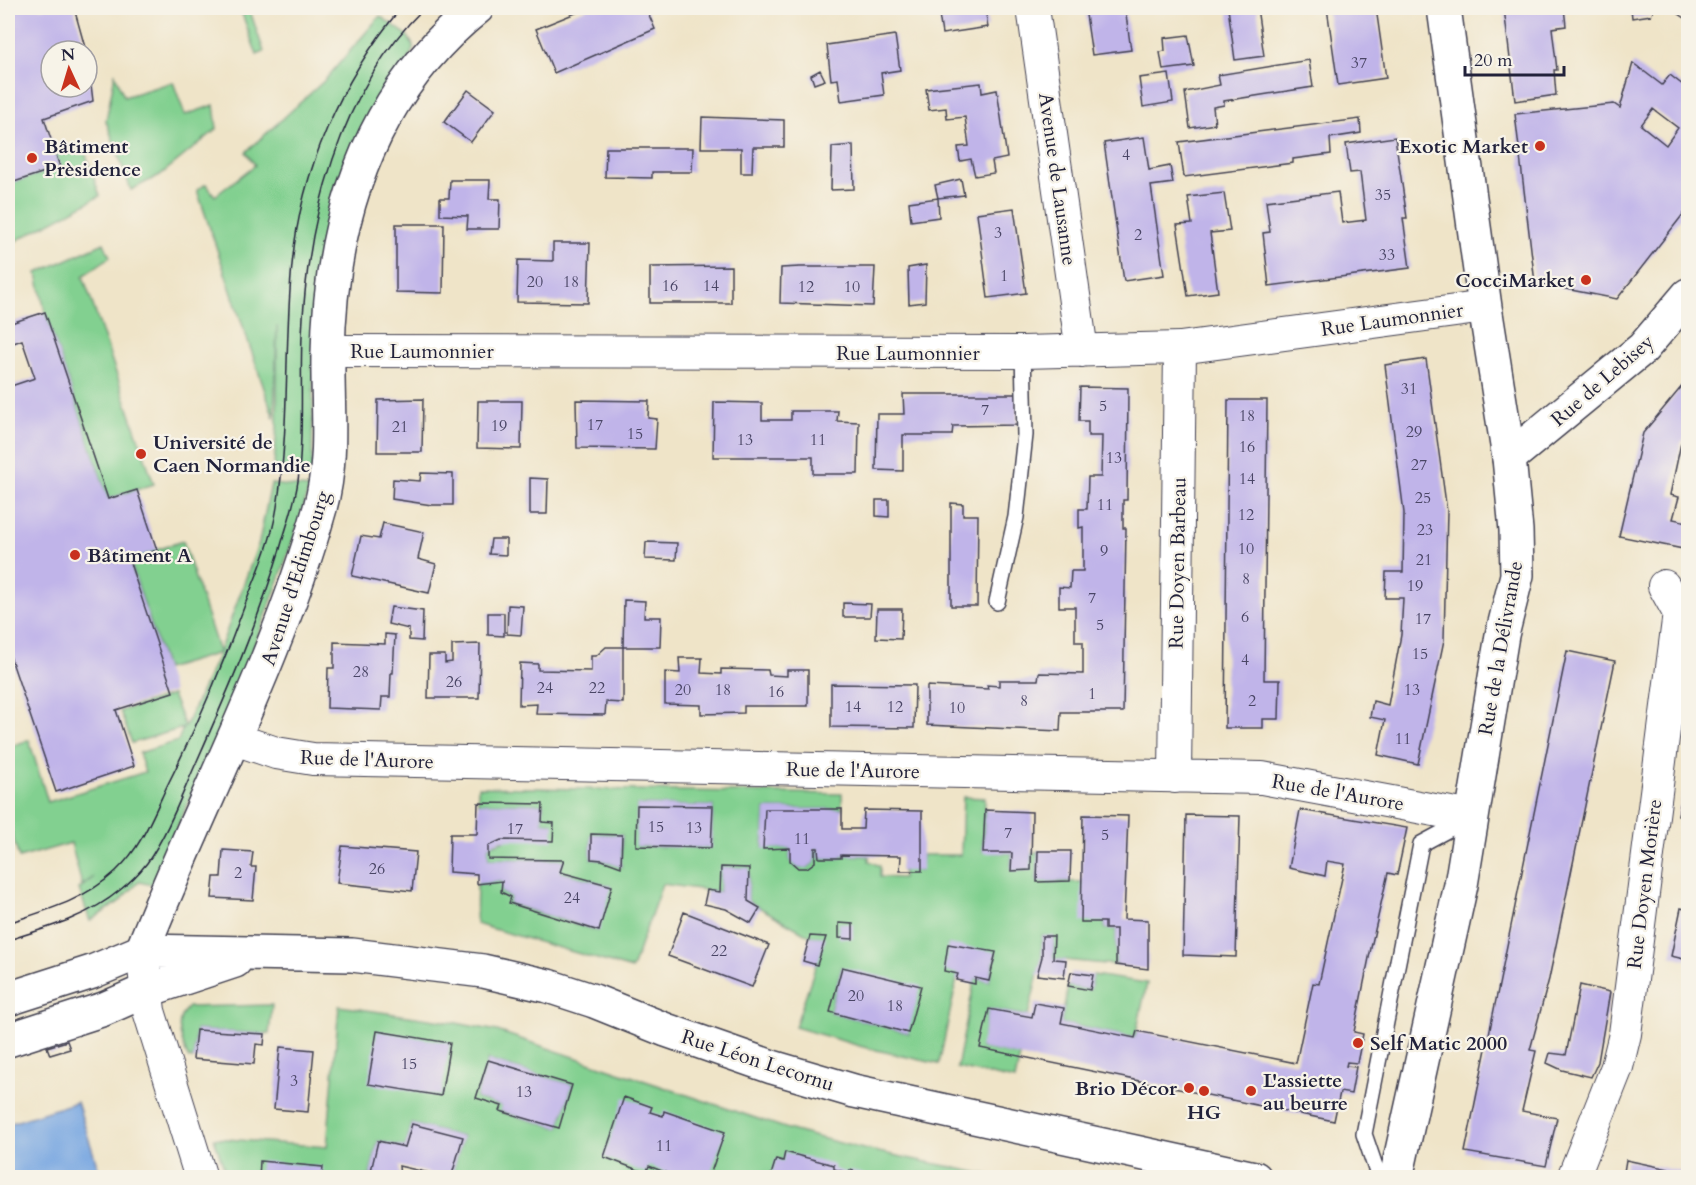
<svg xmlns="http://www.w3.org/2000/svg" width="1696" height="1185" viewBox="0 0 1696 1185" font-family="Cardo,serif">
	<style>
		.green { fill: #82d090; stroke: #527966; stroke-width: 1.5; fill-rule: evenodd }
		.water { fill: #77a6e1; stroke: #4c648e; stroke-width: 1.5 }
		.building { fill: #c0b4e9; fill-rule: evenodd }
		.lines { fill: none; stroke-linecap: round; stroke-linejoin: round }
		.service-casing { stroke: #413f50; stroke-width: 18 }
		.minor-casing { stroke: #413f50; stroke-width: 34 }
		.tertiary-casing { stroke: #413f50; stroke-width: 36 }
		.secondary-casing { stroke: #413f50; stroke-width: 36 }
		.service { stroke: #fff; stroke-width: 15 }
		.minor { stroke: #fff; stroke-width: 32 }
		.tertiary { stroke: #fff; stroke-width: 33 }
		.secondary { stroke: #fff; stroke-width: 33 }
		.tram { stroke: #22223b; stroke-width: 1.5 }
		.poi-dot { fill: #c8321e; stroke: #f7f3e8; stroke-width: 2 }
		.labels { text-anchor: middle; stroke-width: 4.5; stroke-linejoin: round; paint-order: stroke }
		.number-label { font-size: 16px; fill: #4a4666 }
		.poi-label { font-size: 20px; font-weight: bold; fill: #22223b; stroke: #f7f3e8; text-anchor: start }
		.street-label { font-size: 20px; fill: #22223b; stroke: #f7f3e8 }
	</style>
	<rect width="100%" height="100%" fill="#f7f3e8"/>
	<filter id="ink" filterUnits="userSpaceOnUse"><feTurbulence type="fractalNoise" baseFrequency=".0167" numOctaves="2"/><feDisplacementMap in="SourceGraphic" scale="12" xChannelSelector="R" yChannelSelector="G"/><feConvolveMatrix kernelMatrix="1 2 1 2 8 2 1 2 1" color-interpolation-filters="sRGB"/></filter>
	<filter id="wash" filterUnits="userSpaceOnUse"><feTurbulence type="fractalNoise" baseFrequency=".008" numOctaves="4" result="noise"/><feDisplacementMap in="SourceGraphic" scale="24" xChannelSelector="R" yChannelSelector="G"/><feGaussianBlur stdDeviation="1.35" result="paint"/><feColorMatrix in="noise" values="0 0 0 0 0 0 0 0 0 0 0 0 0 0 0 0 0 1.4 0 .05"/><feComposite in="paint" operator="in"/></filter>
	<g filter="url(#wash)">
		<rect width="100%" height="100%" fill="#efe4c8"/>
		<path class="green" d="M240,8H249L264,52L257,55Z
			M380,16L407,35L414,47L321,256L314,299L312,471L274,466L277,425V326L274,418L197,190L206,184L215,196L255,165L246,152L325,80Z
			M115,74L124,97L173,82L185,115L214,105L217,129L160,175L131,190L106,121Z
			M54,149L85,152L100,196L12,243L8,227V184L60,167Z
			M104,243L110,257L83,276L154,484L108,499L45,312L37,273Z
			M271,484L309,488C269,625 209,754 152,885L139,882L119,902L90,921L79,889L94,877L82,885L71,843L19,858L8,821V747L29,740L48,802L145,772L139,753L178,741L183,728L132,743L120,711L172,695L185,727L219,653L166,669L129,559L183,541L219,652L259,542Z
			M478,787L842,794V809H765L763,848H790V861L798,868H807L815,862V848H818L819,858H840L841,855L869,856V861L880,866V877L903,878V870L921,871L922,855H961L963,797L985,798L983,852L1012,853L1011,870H1030L1031,854L1038,851L1037,881L1082,882L1105,922V929H1116V965L1053,959L1054,937L1042,936V957L1028,1016L989,1009L981,1048L1020,1056L1015,1080L957,1068L975,978L989,981L996,953L948,945L958,974L939,1064L863,1047L795,1027L825,938L810,936L748,901L749,868L721,867L720,892L662,884L632,969L476,924L477,884L503,881L501,892L511,897L509,904L598,931L611,886L560,872L563,860L488,859V846L554,823L542,822L543,804L478,803ZM637,805L713,806L711,848L637,846ZM591,834L622,835L621,867L602,860L591,859ZM842,967L908,1033L830,1012Z
			M1093,975L1147,983L1135,1038L1061,1023L1068,986L1090,990Z
			M272,1005L269,1034L196,1030L193,1059L188,1058C182,1040 172,1022 188,1007Z
			M339,1006L456,1023L497,1031L794,1131L859,1148L999,1177H451L463,1137L412,1124L405,1147L378,1141L370,1175L378,1177H227L214,1138L327,1147ZM488,1060L572,1085L559,1128L501,1112L502,1106L476,1098Z"/>
		<path class="water" d="M77,1102L101,1177H8V1124Z"/>
		<g id="blocks">
			<path class="building" d="M8,8H74L86,51H51V87H87L88,60L93,101L44,118L60,167L8,184Z
				M588,8H646L655,29L554,73L536,29Z
				M938,8H985L988,27L942,34Z
				M1085,8H1125L1131,50L1092,55Z
				M1228,8H1257L1264,56L1235,60Z
				M1327,8H1376L1386,78L1338,85Z
				M1504,8H1564L1566,26L1552,28L1557,70H1554L1556,95L1515,101Z
				M1631,8H1655L1651,15L1632,18Z
				M1670,8H1688V12L1685,18Z
				M895,35L900,70L881,73L884,95L841,101L838,79L831,80L827,45Z
				M1188,35L1194,66L1163,70L1160,52L1165,51L1164,38Z
				M1309,60L1313,87L1224,101V105L1213,107L1215,124L1190,128L1185,92L1220,85L1218,75Z
				M1633,63L1662,85L1670,75L1688,89V208L1617,299L1535,283L1515,114L1614,104L1620,108ZM1653,109L1678,128L1666,145L1641,125Z
				M820,70L825,80L814,84L811,75Z
				M1169,74L1173,102L1143,107L1139,78Z
				M981,83L982,93L997,90L1007,158L992,161L994,173L975,176L971,159L960,161L958,147L969,146L965,117L947,119L946,108L929,110L926,89Z
				M468,90L495,110L471,142L444,122Z
				M702,117L784,120V147H753L752,173H741V148H701Z
				M1360,119L1361,133L1330,138L1331,154L1293,159V163L1184,177L1179,142Z
				M1144,137L1149,170L1170,166L1173,183L1151,186L1164,275L1124,281L1104,143Z
				M1395,137L1407,218H1403L1410,268L1269,286L1263,233L1270,232L1266,201L1338,192L1342,223L1366,220L1360,172L1350,173L1346,144Z
				M853,145L854,189L831,190L832,147Z
				M606,148H693L692,172H652V178L605,177Z
				M961,179L964,195L938,198L935,185Z
				M450,180H490L489,199H500L499,229H467L468,216L440,215V198H449Z
				M1224,193L1230,231L1210,233L1218,292L1188,296L1177,225L1192,224L1188,197Z
				M938,198L939,217L911,221L909,202Z
				M1014,208L1026,293L988,298L977,213Z
				M396,224H444L443,293L396,292Z
				M553,243H590L588,303L517,302L518,260L553,261Z
				M926,265L925,302L909,304L908,268Z
				M731,266V303H650V267Z
				M800,267H875L873,306L780,303L781,268Z
				M45,312L108,499L137,490L157,550L129,560L173,692L116,710L134,766L56,792L8,650V387L35,378L22,340L8,345V324Z
				M1426,359L1447,511L1444,640L1418,764L1378,755L1385,720L1370,717L1373,701L1388,705L1401,635L1403,598H1385L1386,572H1403L1404,513L1385,365Z
				M1688,379V434L1681,443L1670,495L1679,497L1673,519L1688,522V550L1619,536L1643,433Z
				M1080,387L1128,388L1127,500H1123V528H1126L1123,712H1061L1060,731L927,725V686L988,689L987,685L999,686V680H1038L1039,673L1083,674V642H1075V607H1059V587L1070,588L1071,571H1083V527L1079,528V509H1087L1088,477H1101L1102,436H1088V421H1079Z
				M903,394H1017V425L953,426L952,435H903V471L876,470L877,414H904Z
				M423,399L422,452H377L378,400Z
				M576,400L649,401L648,418L657,419L655,449L577,448Z
				M1228,400H1267L1264,680H1280L1279,719H1263V728H1225Z
				M478,401H522L521,449L477,448Z
				M714,402L762,403V420H791V411H838L837,421L859,422L858,474H813V457H713Z
				M421,473L453,474V505H432L392,499L393,479L420,481Z
				M530,478L548,479L547,514H530Z
				M876,500H889V517L876,516Z
				M951,503L963,504V515H978L977,606H951Z
				M383,523L424,532L418,559L436,564L429,593L352,576L361,536L379,539Z
				M491,539H506V555L489,554Z
				M646,542L677,543L676,560L645,559Z
				M624,600L645,601L644,617H661L660,647H623V703L606,702L605,715L536,714L537,704L519,705L520,663L538,664V670L591,671V656H596L606,647H623Z
				M843,603L871,604L870,617H843Z
				M508,605L523,606L521,635L507,634Z
				M391,607L423,611L422,641L409,640V629L388,624Z
				M877,609H902L901,639L876,638Z
				M488,613H504V636L488,635Z
				M385,634L395,635L393,673H391L390,697H382L381,710L327,708L328,668H334V642L385,644Z
				M480,644L479,698H428L429,655H445V663L452,662V645Z
				M1567,651L1615,661L1549,979L1530,1050L1536,1051L1522,1111L1557,1118L1546,1166L1465,1152Z
				M679,658H702L701,673L721,674V669L768,670L769,675L787,676V670H808V706H744V713L701,714V705L665,704V672L680,673Z
				M831,684L915,685L914,728L831,727Z
				M1683,793L1688,794V817L1678,815Z
				M478,803L543,804L542,822L554,823L553,841L501,840L488,846V859L564,860L560,872L612,886L599,931L509,903L511,897L501,892L502,881L477,884V874L449,872L450,834H477Z
				M637,805L713,806L711,848L636,846Z
				M765,809H842V829H863L864,810L922,811V871H900L901,856L841,855V858H819L818,848H815V862L807,868H798L790,861V848L763,849Z
				M985,810L1032,812L1031,870L1011,871L1012,853H983Z
				M1300,810L1407,828L1397,875L1388,873L1372,943L1354,1032L1363,1034L1357,1063L1347,1062L1346,1066L1356,1067L1351,1094L1340,1092L1334,1121L980,1048L989,1009L1032,1017L1035,1003L1064,1008L1061,1023L1135,1038L1137,1031L1296,1063L1313,983L1319,984L1345,864L1327,861L1325,876L1289,868Z
				M1083,815L1128,816L1124,919L1148,920V969L1116,965V929H1105V922H1081Z
				M1186,815L1240,816L1236,957L1183,955Z
				M591,834L622,835L621,867L602,860L591,859Z
				M342,846L416,852L412,891L337,883Z
				M223,850L253,852L251,867H256L253,900L212,898L214,877H221Z
				M1038,851H1071L1070,881L1037,882Z
				M721,867L749,868L748,901L760,908L751,923L726,909L704,904L707,890L720,892Z
				M1681,908L1688,910V960L1671,956Z
				M684,912L769,945L752,987L668,956Z
				M839,923L853,924V939L839,938Z
				M810,936L826,937L817,965L803,961Z
				M1042,936H1054L1053,959L1066,960L1064,978L1037,975L1042,957Z
				M948,944L996,952L989,981L975,978V984L956,980L958,974L944,971Z
				M842,967L921,986L908,1033L830,1012Z
				M1071,972L1093,975L1090,990L1068,986Z
				M1580,985L1610,992L1598,1062L1591,1077L1562,1070L1547,1063L1550,1053L1566,1055Z
				M196,1030L265,1034L264,1045L256,1044L254,1064L193,1059Z
				M377,1031L450,1043L441,1096L368,1084Z
				M67,1041L70,1049L50,1055L47,1047Z
				M280,1047L314,1050L308,1112L274,1109Z
				M488,1060L572,1085L559,1128L500,1111L502,1106L476,1098Z
				M624,1097L652,1107L650,1112L663,1116L664,1111L725,1132L709,1178H680L649,1166L646,1173L604,1157Z
				M412,1124L463,1137L451,1178L399,1166L400,1178L370,1175L378,1141L405,1147Z
				M785,1152L834,1165V1169L848,1173L850,1170L874,1178H770L776,1159L783,1161Z
				M1626,1160L1688,1173V1178H1623Z
				M260,1161L323,1167L322,1178H259Z"/>
		</g>
	</g>
	<g filter="url(#ink)">
		<use href="#blocks" fill-opacity="0" stroke="#413f50" stroke-width="1.5"/>
		<g class="lines">
			<g class="service-casing">
				<path id="service" d="M997,602L1016,517L1025,435L1023,352
					M1379,1178L1364,1134L1421,844L1466,820"/>
			</g>
			<g class="minor-casing">
				<path id="minor" d="M1033,8L1082,351
					M328,351L1023,352L1180,348L1485,307
					M235,739L276,753L313,759L1262,778L1472,817
					M1175,777L1180,348
					M142,951L149,1011L201,1178
					M1573,1178L1617,1067L1625,1034L1679,613L1664,586"/>
			</g>
			<g class="tertiary-casing">
				<path id="tertiary" d="M1509,458L1643,348L1688,295
					M142,951C200,803 277,662 320,508C334,459 327,405 328,354C330,219 369,95 477,8"/>
			</g>
			<g class="secondary-casing">
				<path id="secondary" d="M8,999L92,972L142,951L352,955L483,971L548,986L594,1001L666,1030L772,1067L854,1091L1255,1178
					M8,1040L104,1009L145,991L235,961
					M1396,1178L1461,885L1502,635L1517,575L1516,530L1509,458L1485,307L1444,8"/>
			</g>
			<use href="#service" class="service"/>
			<use href="#minor" class="minor"/>
			<use href="#tertiary" class="tertiary"/>
			<use href="#secondary" class="secondary"/>
			<path class="tram" d="M8,923C47,910 85,900 116,871C141,848 153,816 167,786C197,726 223,665 246,602C258,572 272,540 277,507C290,427 284,346 292,265C301,170 340,81 401,8
				M8,940C47,928 88,917 120,890C129,883 140,872 147,863C168,833 182,794 197,761C228,691 258,622 280,549C286,527 295,504 298,481C304,433 300,383 302,335C307,218 339,92 424,8"/>
		</g>
	</g>
	<g class="poi-dot">
		<circle cx="1540" cy="146" r="6"/>
		<circle cx="32" cy="158" r="6"/>
		<circle cx="1586" cy="280" r="6"/>
		<circle cx="141" cy="454" r="6"/>
		<circle cx="75" cy="555" r="6"/>
		<circle cx="1358" cy="1043" r="6"/>
		<circle cx="1189" cy="1088" r="6"/>
		<circle cx="1204" cy="1091" r="6"/>
		<circle cx="1251" cy="1091" r="6"/>
	</g>
	<g class="labels">
		<g class="number-label">
			<text x="1359" y="68">37</text>
			<text x="1126" y="160">4</text>
			<text x="1383" y="200">35</text>
			<text x="998" y="238">3</text>
			<text x="1138" y="240">2</text>
			<text x="1387" y="260">33</text>
			<text x="1004" y="281">1</text>
			<text x="535" y="287">20</text>
			<text x="571" y="287">18</text>
			<text x="670" y="291">16</text>
			<text x="711" y="291">14</text>
			<text x="806" y="292">12</text>
			<text x="852" y="292">10</text>
			<text x="1409" y="394">31</text>
			<text x="1103" y="411">5</text>
			<text x="985" y="415">7</text>
			<text x="1247" y="421">18</text>
			<text x="595" y="430">17</text>
			<text x="499" y="431">19</text>
			<text x="400" y="432">21</text>
			<text x="1414" y="437">29</text>
			<text x="635" y="439">15</text>
			<text x="745" y="445">13</text>
			<text x="818" y="445">11</text>
			<text x="1247" y="452">16</text>
			<text x="1114" y="463">13</text>
			<text x="1419" y="470">27</text>
			<text x="1247" y="484">14</text>
			<text x="1423" y="503">25</text>
			<text x="1105" y="510">11</text>
			<text x="1246" y="520">12</text>
			<text x="1425" y="535">23</text>
			<text x="1246" y="554">10</text>
			<text x="1104" y="556">9</text>
			<text x="1424" y="565">21</text>
			<text x="1246" y="584">8</text>
			<text x="1415" y="591">19</text>
			<text x="1092" y="603">7</text>
			<text x="1245" y="622">6</text>
			<text x="1423" y="624">17</text>
			<text x="1100" y="630">5</text>
			<text x="1420" y="659">15</text>
			<text x="1245" y="665">4</text>
			<text x="361" y="677">28</text>
			<text x="454" y="687">26</text>
			<text x="545" y="693">24</text>
			<text x="597" y="693">22</text>
			<text x="683" y="695">20</text>
			<text x="723" y="695">18</text>
			<text x="1412" y="695">13</text>
			<text x="776" y="697">16</text>
			<text x="1092" y="699">1</text>
			<text x="1024" y="706">8</text>
			<text x="1252" y="706">2</text>
			<text x="853" y="712">14</text>
			<text x="895" y="712">12</text>
			<text x="957" y="713">10</text>
			<text x="1403" y="744">11</text>
			<text x="656" y="832">15</text>
			<text x="694" y="833">13</text>
			<text x="515" y="834">17</text>
			<text x="1008" y="838">7</text>
			<text x="1105" y="840">5</text>
			<text x="802" y="844">11</text>
			<text x="377" y="874">26</text>
			<text x="238" y="878">2</text>
			<text x="572" y="903">24</text>
			<text x="719" y="956">22</text>
			<text x="856" y="1001">20</text>
			<text x="895" y="1011">18</text>
			<text x="409" y="1069">15</text>
			<text x="294" y="1086">3</text>
			<text x="524" y="1097">13</text>
			<text x="664" y="1151">11</text>
		</g>
		<g class="poi-label">
			<text x="44" y="153">Bâtiment<tspan x="44" dy="23">Prèsidence</tspan></text>
			<text x="1528" y="153" text-anchor="end">Exotic Market</text>
			<text x="1574" y="287" text-anchor="end">CocciMarket</text>
			<text x="153" y="449">Université de<tspan x="153" dy="23">Caen Normandie</tspan></text>
			<text x="87" y="562">Bâtiment A</text>
			<text x="1370" y="1050">Self Matic 2000</text>
			<text x="1263" y="1087">L'assiette<tspan x="1263" dy="23">au beurre</tspan></text>
			<text x="1177" y="1095" text-anchor="end">Brio Décor</text>
			<text x="1204" y="1119" text-anchor="middle">HG</text>
		</g>
		<g class="street-label">
			<text transform="translate(1058 179) rotate(82)" y="7">Avenue de Lausanne</text>
			<text transform="translate(1392 319) rotate(-8)" y="7">Rue Laumonnier</text>
			<text x="422" y="358">Rue Laumonnier</text>
			<text x="908" y="360">Rue Laumonnier</text>
			<text transform="translate(1602 380) rotate(-41)" y="7">Rue de Lebisey</text>
			<text transform="translate(1177 563) rotate(-89)" y="7">Rue Doyen Barbeau</text>
			<text transform="translate(295 578) rotate(-72)" y="7">Avenue d'Edimbourg</text>
			<text transform="translate(1500 648) rotate(-80)" y="7">Rue de la Délivrande</text>
			<text transform="translate(367 759) rotate(2)" y="7">Rue de l'Aurore</text>
			<text transform="translate(853 770) rotate(1)" y="7">Rue de l'Aurore</text>
			<text transform="translate(1338 792) rotate(10)" y="7">Rue de l'Aurore</text>
			<text transform="translate(1644 884) rotate(-83)" y="7">Rue Doyen Morière</text>
			<text transform="translate(758 1060) rotate(18)" y="7">Rue Léon Lecornu</text>
		</g>
	</g>
	<rect width="1696" height="1185" fill="none" stroke="#f7f3e8" stroke-width="30"/>
	<g transform="translate(69 69) rotate(356)"><circle r="28" fill="#f7f3e8" stroke="#a29fa3" stroke-width="1.5"/>
	<path d="M0-4.5L10 22L0 15L-10 22Z" fill="#c8321e"/>
	<text y="-9" font-size="16" font-weight="bold" text-anchor="middle" fill="#22223b">N</text>
	</g>
	<path d="M1465 66v9h99v-9" fill="none" stroke="#22223b" stroke-width="3"/>
	<text x="1474" y="66" font-size="18" fill="#22223b" stroke="#f7f3e8" stroke-width="4.5" paint-order="stroke">20 m</text>
</svg>
